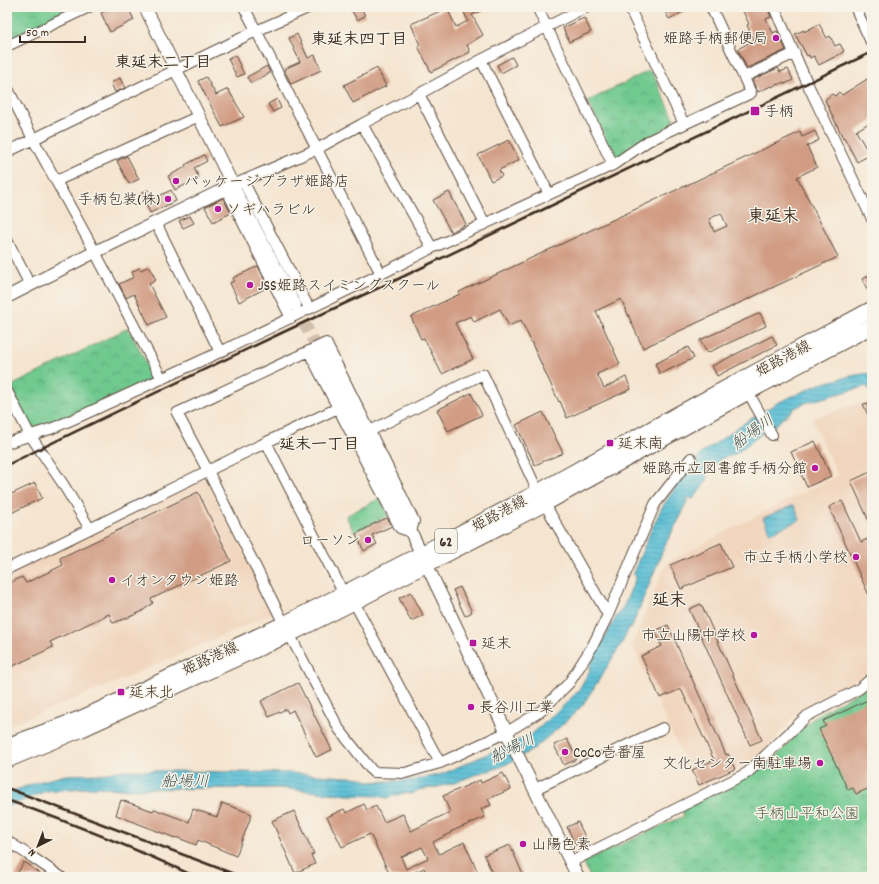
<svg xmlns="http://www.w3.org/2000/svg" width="879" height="884" viewBox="0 0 879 884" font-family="Dekko,'Klee One',sans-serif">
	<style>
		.built { fill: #f1d5bd }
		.park { fill: url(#park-crowns); stroke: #557a56 }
		.water { fill: url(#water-rules); stroke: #49747a }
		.building { fill: #d19c83; fill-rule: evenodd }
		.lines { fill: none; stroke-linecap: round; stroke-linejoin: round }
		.tertiary-tunnel { stroke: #d0c0ac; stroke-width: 12; stroke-dasharray: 12 6; stroke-linecap: butt }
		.minor-casing { stroke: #574639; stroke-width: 12 }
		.tertiary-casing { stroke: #574639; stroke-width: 14 }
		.primary-casing { stroke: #574639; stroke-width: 17 }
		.minor { stroke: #fff; stroke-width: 10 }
		.tertiary { stroke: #fff; stroke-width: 12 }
		.primary { stroke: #fff; stroke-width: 15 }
		.rail { stroke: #3b2a1e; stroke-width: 2.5 }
		.poi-dot { fill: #b5179e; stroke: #f7f3e8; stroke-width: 1.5 }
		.labels { text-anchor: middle; stroke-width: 3; stroke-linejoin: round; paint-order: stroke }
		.shield { fill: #f7f3e8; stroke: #73665b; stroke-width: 1 }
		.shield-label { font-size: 14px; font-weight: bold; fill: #3b2a1e }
		.poi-label { font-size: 15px; fill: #3b2a1e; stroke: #f7f3e8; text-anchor: start }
		.street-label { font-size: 15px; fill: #3b2a1e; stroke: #f7f3e8 }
		.park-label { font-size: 15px; fill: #4b5a40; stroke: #f7f3e8 }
		.neighbourhood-label { font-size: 16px; font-weight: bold; fill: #3b2a1e; stroke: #f7f3e8 }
		.water-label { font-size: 16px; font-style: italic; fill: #435655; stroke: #f7f3e8 }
		.quarter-label { font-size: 17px; font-weight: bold; fill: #3b2a1e; stroke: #f7f3e8 }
	</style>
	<defs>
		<pattern id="park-crowns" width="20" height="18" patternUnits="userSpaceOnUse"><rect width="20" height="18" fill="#6fc98f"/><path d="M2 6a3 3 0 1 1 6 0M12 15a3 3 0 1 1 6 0" fill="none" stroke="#5ca374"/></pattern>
		<pattern id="water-rules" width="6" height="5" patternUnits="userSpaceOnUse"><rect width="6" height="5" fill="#57bed5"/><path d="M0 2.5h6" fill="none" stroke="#499bac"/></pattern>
	</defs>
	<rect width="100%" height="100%" fill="#f7f3e8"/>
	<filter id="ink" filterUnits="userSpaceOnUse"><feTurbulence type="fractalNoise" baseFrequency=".025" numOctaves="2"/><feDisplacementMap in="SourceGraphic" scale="8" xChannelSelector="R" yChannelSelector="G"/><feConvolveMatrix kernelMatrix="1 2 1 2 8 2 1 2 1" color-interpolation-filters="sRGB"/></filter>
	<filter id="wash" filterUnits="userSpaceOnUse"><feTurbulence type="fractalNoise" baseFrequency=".012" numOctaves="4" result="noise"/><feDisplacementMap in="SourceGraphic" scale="16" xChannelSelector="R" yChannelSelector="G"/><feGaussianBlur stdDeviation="0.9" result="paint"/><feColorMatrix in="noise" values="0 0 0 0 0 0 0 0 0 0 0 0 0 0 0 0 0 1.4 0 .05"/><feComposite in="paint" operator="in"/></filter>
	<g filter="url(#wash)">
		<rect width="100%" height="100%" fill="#f5e5d0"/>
		<path class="built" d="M859,403L872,429V667L863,675L847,686L822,697L796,714L768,747L741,767L697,789L632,645L667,562L810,489L838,476L812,419Z
			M203,479L207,480L274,613L107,686L7,726V575L56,549Z"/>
		<path class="park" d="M7,7H75L7,40Z
			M648,71L652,72L674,118L671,125L618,157H614L588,101Z
			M128,328L153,375L151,380L80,412L31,428L11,386Z
			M380,498L389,515L354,532L346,516Z
			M872,684V877H590L583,862L648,832L684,816L682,811L685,808L755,773L780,753L802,728L817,715Z"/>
		<path class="water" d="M872,373V390L870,391L867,386L805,403L795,408L766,433L765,431L734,455L722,458L707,473V477L708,479L695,497L692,499L689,497L683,510V512L665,545L631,629L629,628L622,643L597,683L582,706L561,726L531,751L503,766L489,771H485L454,783L438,787L419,790L411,794L403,793L387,798L378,796L347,795L279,788L120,789L99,787L46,791L7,807V793L38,782L66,775L103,774L122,770L291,773L362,778L370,782L413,780L442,774L532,734L564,705L578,691L589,672L591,662L616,617L623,608L636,577L633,573L650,533L661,509L676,486L702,453L741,425L777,403L820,384L855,375Z
			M794,505L800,520L770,533L763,518Z"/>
		<g id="blocks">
			<path class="building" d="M114,7H128L134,20L110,32L101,13Z
				M350,7H361L365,16L357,20Z
				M464,7H490L472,15L483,35L467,45L470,52L431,72L418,46L420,45L411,24L447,8L456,27L468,21L462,8Z
				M663,7H693L669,19Z
				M741,7H767L771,17L766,19L773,33L777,31L786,50L747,68L738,49L754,40L747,25L749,24Z
				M584,18L591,32L569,42L563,28Z
				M819,24L827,38L830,36L835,46L840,44L844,51L842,52V53L819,65L814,56L810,58L809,55L807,56L795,34L804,30V32Z
				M297,34L308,58L315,55L321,70L291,84L284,69L300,62L289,38Z
				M235,55L244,74L237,77L228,59Z
				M512,57L516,65L501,73L497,65Z
				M267,66L270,73L251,83L247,77Z
				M377,68L386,86L353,103L344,85Z
				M778,68L780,72L788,69L793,80L785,84L784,82L777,85V84L772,87L771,86L758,92L752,80Z
				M872,76V121L856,131L870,155L857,162L844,137L843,138L825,100L832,94L835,96L839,92L842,95Z
				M206,77L216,95L228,89L244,117L222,127L198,81Z
				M120,78L125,88L115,92L111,83Z
				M277,99L281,108L273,112L268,104Z
				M815,131L819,140L807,146L817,167L797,177L838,257L643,348L621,299L596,311L620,364L597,374L604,388L626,377L631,389L567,418L560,401L559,402L521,320L509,326L500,309L474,322L471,316L455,323L473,359L442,374L424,338L421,339L411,317L460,294L459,292L800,132L802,137ZM721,213L727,226L714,232L709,219Z
				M509,140L519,160L499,170L502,176L491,181L478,155Z
				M204,155L207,161L194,168L199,178L175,190L168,176L186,167L185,165Z
				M127,156L139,179L129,184L117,161Z
				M148,190L153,199L171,190L176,201L150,213L141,193Z
				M449,192L466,224L451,232L433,200Z
				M223,198L231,213L213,222L205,207Z
				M190,216L194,223L183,228L179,221Z
				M149,266L156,280L149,284L166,317L149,325L134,294L126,298L119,284L134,277L132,272L139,268L141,270Z
				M258,266L268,287L239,302L230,283L234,281L233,278Z
				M872,274V299L862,279Z
				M760,313L766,326L707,353L700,340Z
				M772,336L777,345L717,376L712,366Z
				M688,347L694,358L660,374L655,364Z
				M471,393L482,415L448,431L437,410Z
				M872,403V424L863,404Z
				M543,412L563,453L535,465L516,425Z
				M815,441L831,476L807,487L791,452Z
				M872,471V528L851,481Z
				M35,483L42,498L7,515V496Z
				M198,492L231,561L151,599L153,603L141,612L127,618L113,623L109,614L50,642L53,647L7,669V584L22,577L26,583L63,565L60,558Z
				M842,501L861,542L872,537V602L829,507Z
				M387,518L392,526L372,535L377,544L364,551L356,534L371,526V525Z
				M721,543L732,567L681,589L670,565Z
				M460,587L472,612L465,616L453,590Z
				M411,592L423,615L411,621L399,598Z
				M701,604L762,740L750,745L689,609Z
				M668,625L726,755L728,754L735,769L699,785L692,770L714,760L681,689L660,698L641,656L662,646L655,631Z
				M298,683L332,750L316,757L293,710L288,713L286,709L269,717L261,701Z
				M872,698V787L856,794L853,788L848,790L819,729L826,726L823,721Z
				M567,739L577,759L564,765L554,745Z
				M503,773L511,789L488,799L491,805L481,809L485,817L450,832L451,833L433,842L439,854L464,842L480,877H434L431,873L427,875L424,868L409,875L410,877H391L370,834L342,847L327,817L344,809L346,813L364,804L367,810L376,806L384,822L403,814L411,831L450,812L443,796L480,780L481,783ZM422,847L428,858L406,869L401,857Z
				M121,800L153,811L154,809L189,822L193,809L217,817L222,803L252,814L236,856L198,840L196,845L176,837L175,838L116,815Z
				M294,811L314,854L311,855L315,864L295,873L272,821Z
				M578,822L587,841L576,846L567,827Z
				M510,845L524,877H494L484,855Z
				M24,862L31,866V867L45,877H15Z"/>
		</g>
	</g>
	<g filter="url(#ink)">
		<use href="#blocks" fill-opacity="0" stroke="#574639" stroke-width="1"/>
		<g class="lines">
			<path class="tertiary-tunnel" d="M295,305L320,354"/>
			<g class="minor-casing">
				<path id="minor" d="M244,7L381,274
					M537,7L613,165
					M629,7L684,124
					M774,7L809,87L872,219
					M855,7L871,42L872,41
					M7,46L89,7
					M481,60L549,194
					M744,77L795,53
					M7,87L33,139L95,252L162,379
					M419,94L485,224
					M362,124L432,248
					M7,152L256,31L310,7
					M56,181L199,116
					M243,181L309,308
					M233,185L317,149L362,124L419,94L481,60L586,7
					M226,189L291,318
					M156,223L220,352
					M7,240L30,285
					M309,352L400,528L411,532L414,521L392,476L326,343L177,413L208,471L284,624L339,729L373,772L405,773L440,763L507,732L541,711L569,683L592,647L608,615L655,504L691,458
					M7,391L30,435L63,484L90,529
					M748,392L772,435
					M370,431L483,374L538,492L608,615
					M266,442L344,594
					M7,443L53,428L85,414L220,352L381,274L432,248L613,165L648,141L751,93L711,7
					M7,569C118,516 227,460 338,408
					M354,602L440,763
					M535,789L663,728
					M7,841L32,857L61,877
					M571,862L747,773L807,716L859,689L872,678"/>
			</g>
			<g class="tertiary-casing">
				<path id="tertiary" d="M145,7L239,198L295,305
					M7,297L95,252L233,185
					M320,354L411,532L513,746L578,877"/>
			</g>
			<g class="primary-casing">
				<path id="primary" d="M7,746L82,718L284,624L421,554L538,492L680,413L872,309
					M7,760L82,729L290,634L354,602L425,565L544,504L748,392L872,326"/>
			</g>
			<use href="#minor" class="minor"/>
			<use href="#tertiary" class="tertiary"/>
			<use href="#primary" class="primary"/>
			<path class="rail" d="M7,465C136,402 266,339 396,280L872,52
				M7,788L242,877
				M7,800C71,823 135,848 196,877"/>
		</g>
	</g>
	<g class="poi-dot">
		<circle cx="776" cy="38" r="4"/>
		<rect x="750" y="106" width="10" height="10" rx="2"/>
		<circle cx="176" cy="181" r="4"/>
		<circle cx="168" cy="199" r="4"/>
		<circle cx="218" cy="209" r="4"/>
		<circle cx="250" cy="285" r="4"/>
		<rect x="606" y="439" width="8" height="8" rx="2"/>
		<circle cx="815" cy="468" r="4"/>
		<circle cx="368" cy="540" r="4"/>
		<circle cx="856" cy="557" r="4"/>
		<circle cx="112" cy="580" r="4"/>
		<circle cx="754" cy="635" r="4"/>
		<rect x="469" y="639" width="8" height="8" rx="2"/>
		<rect x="117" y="688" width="8" height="8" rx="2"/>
		<circle cx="471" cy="707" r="4"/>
		<circle cx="565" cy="752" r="4"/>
		<circle cx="820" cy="763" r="4"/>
		<circle cx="523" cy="844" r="4"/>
	</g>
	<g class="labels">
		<rect class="shield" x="435" y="529" width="22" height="24" rx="3"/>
		<g class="shield-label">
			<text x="446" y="546">62</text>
		</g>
		<g class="poi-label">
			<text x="768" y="43" text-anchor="end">姫路手柄郵便局</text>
			<text x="764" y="116">手柄</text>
			<text x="184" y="186">パッケージプラザ姫路店</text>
			<text x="160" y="204" text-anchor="end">手柄包装(株)</text>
			<text x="226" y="214">ソギハラビル</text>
			<text x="258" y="290">JSS姫路スイミングスクール</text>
			<text x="618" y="448">延末南</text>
			<text x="807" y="473" text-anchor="end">姫路市立図書館手柄分館</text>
			<text x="360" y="545" text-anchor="end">ローソン</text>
			<text x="848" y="562" text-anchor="end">市立手柄小学校</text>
			<text x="120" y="585">イオンタウン姫路</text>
			<text x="746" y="640" text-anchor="end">市立山陽中学校</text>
			<text x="481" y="648">延末</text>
			<text x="129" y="697">延末北</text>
			<text x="479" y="712">長谷川工業</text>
			<text x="573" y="757">CoCo壱番屋</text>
			<text x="812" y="768" text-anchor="end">文化センター南駐車場</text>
			<text x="531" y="849">山陽色素</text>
		</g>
		<g class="street-label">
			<text transform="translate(783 358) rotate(-28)" y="5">姫路港線</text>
			<text transform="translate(499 513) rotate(-28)" y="5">姫路港線</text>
			<text transform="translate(210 658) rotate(-25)" y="5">姫路港線</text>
		</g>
		<g class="park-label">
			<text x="807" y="818">手柄山平和公園</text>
		</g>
		<g class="neighbourhood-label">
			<text x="359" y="44">東延末四丁目</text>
			<text x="163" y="67">東延末二丁目</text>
			<text x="319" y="449">延末一丁目</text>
		</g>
		<g class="water-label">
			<text transform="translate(752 431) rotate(-36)" y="6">船場川</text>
			<text transform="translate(512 747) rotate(-26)" y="6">船場川</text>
			<text x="185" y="786">船場川</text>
		</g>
		<g class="quarter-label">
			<text x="773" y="221">東延末</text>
			<text x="669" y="605">延末</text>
		</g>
	</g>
	<rect width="879" height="884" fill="none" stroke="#f7f3e8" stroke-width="24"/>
	<g transform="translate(38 846) rotate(222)" stroke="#f7f3e8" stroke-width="3" paint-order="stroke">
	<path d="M0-3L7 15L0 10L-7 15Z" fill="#3b2a1e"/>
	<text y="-6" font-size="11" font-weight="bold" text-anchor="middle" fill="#3b2a1e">N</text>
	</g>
	<path d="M20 36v6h65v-6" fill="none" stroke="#3b2a1e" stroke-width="2"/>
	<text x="26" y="36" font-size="12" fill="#3b2a1e" stroke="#f7f3e8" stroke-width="3" paint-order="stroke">50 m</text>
</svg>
